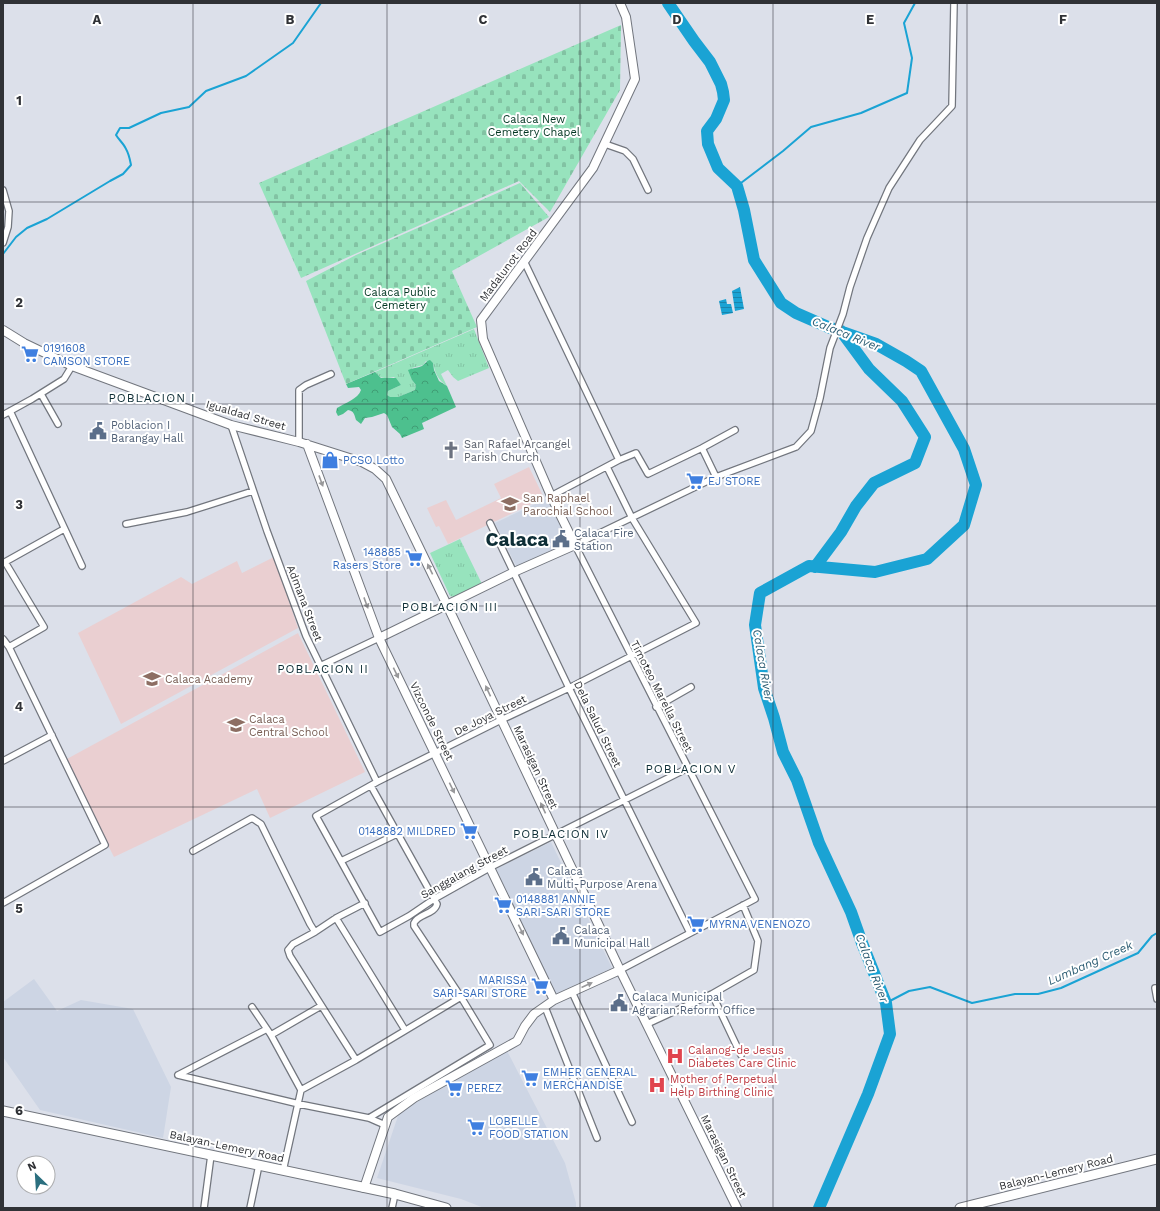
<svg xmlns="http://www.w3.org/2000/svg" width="1160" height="1211" viewBox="0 0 1160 1211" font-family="'Work Sans',sans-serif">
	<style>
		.built { fill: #cdd5e4 }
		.education { fill: #eacfd1 }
		.grass { fill: url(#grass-tufts) }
		.forest { fill: url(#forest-crowns) }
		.cemetery { fill: url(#cemetery-stones) }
		.water { fill: url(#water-rules) }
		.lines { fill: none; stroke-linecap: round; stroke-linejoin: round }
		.stream { stroke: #1aa3d4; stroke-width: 2 }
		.river { stroke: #1aa3d4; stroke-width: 12 }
		.street-casing { stroke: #72767e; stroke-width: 8 }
		.secondary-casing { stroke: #72767e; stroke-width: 10 }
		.primary-casing { stroke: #72767e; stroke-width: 11 }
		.street { stroke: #fff; stroke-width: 5.5 }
		.secondary { stroke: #fff; stroke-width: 8 }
		.primary { stroke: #fff; stroke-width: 9 }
		.oneway { fill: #98989a }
		.grid { fill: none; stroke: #303236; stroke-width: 1; stroke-opacity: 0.55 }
		.labels { text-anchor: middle; stroke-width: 4; stroke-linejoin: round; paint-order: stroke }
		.park-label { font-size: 11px; fill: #033723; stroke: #fff }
		.street-label { font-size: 11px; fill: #303236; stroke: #fff }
		.shop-label { font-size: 11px; fill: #366cbe; stroke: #fff; text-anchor: start }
		.service-label { font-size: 11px; fill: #4e5e75; stroke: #fff; text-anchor: start }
		.worship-label { font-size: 11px; fill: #5b616d; stroke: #fff; text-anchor: start }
		.education-label { font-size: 11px; fill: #785e54; stroke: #fff; text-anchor: start }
		.health-label { font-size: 11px; fill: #be3a42; stroke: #fff; text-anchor: start }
		.water-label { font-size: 12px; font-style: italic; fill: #2e5e74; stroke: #fff }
		.neighbourhood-label { font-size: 12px; letter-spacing: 1px; fill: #0e2e36; stroke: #fff }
		.town-label { font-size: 19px; font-weight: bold; fill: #0e2e36; stroke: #fff }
		.grid-label { font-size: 13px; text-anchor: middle; font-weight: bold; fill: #303236; stroke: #fff; stroke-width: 4; stroke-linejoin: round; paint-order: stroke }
	</style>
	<defs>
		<pattern id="grass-tufts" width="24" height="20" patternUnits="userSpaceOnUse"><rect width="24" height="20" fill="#97e3bd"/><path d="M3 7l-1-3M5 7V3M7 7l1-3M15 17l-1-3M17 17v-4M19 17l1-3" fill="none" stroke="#82c3a3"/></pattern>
		<pattern id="forest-crowns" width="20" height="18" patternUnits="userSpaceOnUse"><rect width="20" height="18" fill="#4dc08e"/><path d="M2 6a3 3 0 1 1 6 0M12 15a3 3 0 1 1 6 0" fill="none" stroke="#409d75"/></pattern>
		<pattern id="cemetery-stones" width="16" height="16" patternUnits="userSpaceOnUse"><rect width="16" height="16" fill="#97e3bd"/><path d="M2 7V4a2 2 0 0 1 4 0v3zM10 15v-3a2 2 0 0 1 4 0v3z" fill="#82c3a3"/></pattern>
		<pattern id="water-rules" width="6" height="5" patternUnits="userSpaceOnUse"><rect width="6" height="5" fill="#1aa3d4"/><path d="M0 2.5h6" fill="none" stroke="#1885ad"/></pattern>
	</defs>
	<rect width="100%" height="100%" fill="#dce0ea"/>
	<path class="built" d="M548,498L569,543L517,568L495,523Z
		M551,842L612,968L556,994L496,869Z
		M34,979L57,1011L81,1000L133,1009L171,1087L163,1138L40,1110L3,1057V1002Z
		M506,1049L565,1163L576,1203V1208H484L461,1199L377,1178L399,1113Z"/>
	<path class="education" d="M529,467L544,498L448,544L439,526L436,527L427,508L446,500L456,520L501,498L494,484Z
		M274,557L298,628L121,724L78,633L181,577L192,584L237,561L242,573Z
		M298,633L365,772L270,818L257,789L114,857L65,760Z"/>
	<path class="grass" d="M474,329L489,368L458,381L453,377L448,370L441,374L447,386C438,380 435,373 433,363L426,361L423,365L412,368V380L416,385L415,390L398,397L390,398L387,395L388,391L401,385L394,377C386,379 380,379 375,372Z
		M460,539L482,584L454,597L450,596L430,553Z"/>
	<path class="forest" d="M430,360L433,363L434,370L439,381L447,386L456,407L422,423L424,429L402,438L400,434L392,427L387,415L384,413L372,417L365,418L361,424L356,420C354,414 354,411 348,410L343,414L338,416L336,412L337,408C345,403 358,399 361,390L359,387L348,388L346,384L375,372L381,378H396L401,385L388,391L387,395L390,397H398L415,390L416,385L412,380L408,370C413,368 417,368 422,366C425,364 426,361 430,360Z"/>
	<path class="cemetery" d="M621,25L620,90L550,212L519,181L301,278L259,183Z
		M520,183L549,217L452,271L477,327L346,384L306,281L356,255Z"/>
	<path class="water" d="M740,287L744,309L735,311L732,291Z
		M726,299L727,304H731L733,313L722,315L719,301Z"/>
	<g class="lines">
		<path class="stream" d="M737,186L783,151L811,127L861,113L907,93L912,58L904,23L915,3
			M3,254L16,237L27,228L47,219L110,181L123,174L131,165C130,160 129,154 126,149C124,144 119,140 116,135L120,128H129L161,113L189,107L206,91L246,76L293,43L321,3
			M886,1003L909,991L930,987L972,1003L1015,994H1038L1061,988L1138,953L1152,936L1157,933"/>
		<path class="river" d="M668,3L694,41L710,62L721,84L723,92L724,100L716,119L707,131L708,144L718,168L737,186L744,210L754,260L781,303L796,313L828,327L876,344L906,361L921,371L964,449L976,485L964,525L927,559L875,572L809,566L760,593L755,625L764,688L774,718L783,752L797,780L819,843L851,912L862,943L886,1003L890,1034L868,1094L819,1208
			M815,567L841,532L856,506L874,483L915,463L925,437L902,401L869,369L841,331"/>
		<g class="street-casing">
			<path id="street" d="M605,144L625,151L633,159L648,190
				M3,190L9,211L8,227L3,243
				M524,261L619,460L636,453L648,474L702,448L735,430
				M41,394L58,424
				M10,411L82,566
				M3,415L32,399L64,379L72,366
				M231,425L267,531L306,636L377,782
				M299,442V390L306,385L331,374
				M702,448L716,477
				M607,467L632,518L696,623L569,688L501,720L377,782L316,816L380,932L409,916L434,899L491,867L688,768
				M551,496L619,460
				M490,523L569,688L690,933
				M126,524L187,512L253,491
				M3,639L9,647L105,845L3,903
				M9,647L44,627L5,562L64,529
				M320,666L379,638
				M656,707L691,687
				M3,761L52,735
				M193,851L252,818L261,824L310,924L315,932L336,918L365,903
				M341,861L397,834
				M336,918L405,1030
				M315,932L293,944L288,950L290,956L356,1060
				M620,970L755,899L575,545L716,477L796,447L811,431L820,398L830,348L843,314L850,287L867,238L889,188L920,140L952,106L954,3
				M1157,988H1155L1157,999
				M572,992L632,1122
				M712,994L754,970L758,941L743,905
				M252,1007L271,1035L301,1090
				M545,1007L597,1138
				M647,1024L712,994L741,1055
				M271,1035L321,1006
				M178,1075L299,1104L369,1118L385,1125
				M178,1075L267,1029
				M369,1118L490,1045L461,997L414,926V923C418,914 435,914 437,904L371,786
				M283,1171L301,1090L356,1060L461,997
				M204,1208L211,1155
				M250,1208L259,1165
				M392,1208L395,1194"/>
		</g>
		<g class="secondary-casing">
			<path id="secondary" d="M3,330L24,343L72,366L231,425L299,442L362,462L375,469L386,479L447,605L620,970L737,1208
				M307,444L379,638L554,1000
				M379,638L514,572L575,545L551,496L483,339L481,320L593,168L635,79L626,17L620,3
				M364,1188L388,1117L414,1098L517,1041L525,1026L534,1014L554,1000L620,970"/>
		</g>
		<g class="primary-casing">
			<path id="primary" d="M3,1111L395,1194L446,1208
				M960,1208L1157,1159"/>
		</g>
		<use href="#street" class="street"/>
		<use href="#secondary" class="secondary"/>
		<use href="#primary" class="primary"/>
	</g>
	<defs><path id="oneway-solid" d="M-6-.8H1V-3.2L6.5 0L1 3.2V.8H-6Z"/></defs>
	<g class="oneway">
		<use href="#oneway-solid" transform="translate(321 481) rotate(70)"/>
		<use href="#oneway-solid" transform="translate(430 569) rotate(-116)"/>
		<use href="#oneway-solid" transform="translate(366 603) rotate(70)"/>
		<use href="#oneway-solid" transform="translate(396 673) rotate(64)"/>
		<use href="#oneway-solid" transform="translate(488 691) rotate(-115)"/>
		<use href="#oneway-solid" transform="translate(452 788) rotate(64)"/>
		<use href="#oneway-solid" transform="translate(543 808) rotate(-115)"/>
		<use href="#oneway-solid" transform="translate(521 930) rotate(64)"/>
		<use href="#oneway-solid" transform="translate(587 985) rotate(-24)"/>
	</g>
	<path class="grid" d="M193,3V1208M387,3V1208M580,3V1208M773,3V1208M967,3V1208M3,202H1157M3,404H1157M3,606H1157M3,807H1157M3,1009H1157"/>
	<defs>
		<g id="supermarket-bare" transform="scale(1.38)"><path d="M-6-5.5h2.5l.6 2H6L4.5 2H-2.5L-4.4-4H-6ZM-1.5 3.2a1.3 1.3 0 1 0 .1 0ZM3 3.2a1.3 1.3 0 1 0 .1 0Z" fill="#3f7fe0" stroke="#fff" stroke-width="2.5" paint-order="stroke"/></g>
		<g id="civic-bare" transform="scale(1.38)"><path d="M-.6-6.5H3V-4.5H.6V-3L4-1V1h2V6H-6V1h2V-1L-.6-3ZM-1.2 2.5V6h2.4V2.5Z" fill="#5c6f8a" stroke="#fff" stroke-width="2.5" paint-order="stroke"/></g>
		<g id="church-bare" transform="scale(1.38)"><path d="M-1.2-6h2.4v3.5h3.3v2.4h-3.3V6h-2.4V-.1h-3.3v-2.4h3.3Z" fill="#6b7280" stroke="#fff" stroke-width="2.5" paint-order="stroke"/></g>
		<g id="shop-bare" transform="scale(1.38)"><path d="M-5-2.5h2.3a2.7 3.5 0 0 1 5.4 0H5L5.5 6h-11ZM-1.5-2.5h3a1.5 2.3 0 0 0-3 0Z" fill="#3f7fe0" stroke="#fff" stroke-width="2.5" paint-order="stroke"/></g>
		<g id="school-bare" transform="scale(1.38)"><path d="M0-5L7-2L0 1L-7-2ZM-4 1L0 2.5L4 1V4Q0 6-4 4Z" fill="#8d6e63" stroke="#fff" stroke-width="2.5" paint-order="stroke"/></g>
		<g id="hospital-bare" transform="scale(1.38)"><path d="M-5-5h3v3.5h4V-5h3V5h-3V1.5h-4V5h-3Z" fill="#e0444e" stroke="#fff" stroke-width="2.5" paint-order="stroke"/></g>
	</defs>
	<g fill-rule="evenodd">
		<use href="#supermarket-bare" x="30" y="354"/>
		<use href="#civic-bare" x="98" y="431"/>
		<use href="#church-bare" x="451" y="450"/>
		<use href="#shop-bare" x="330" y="460"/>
		<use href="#supermarket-bare" x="695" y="481"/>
		<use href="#school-bare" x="510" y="504"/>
		<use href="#civic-bare" x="561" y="539"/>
		<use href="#supermarket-bare" x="414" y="558"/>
		<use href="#school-bare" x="152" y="679"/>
		<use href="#school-bare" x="236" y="725"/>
		<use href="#supermarket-bare" x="469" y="831"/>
		<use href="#civic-bare" x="534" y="877"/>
		<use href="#supermarket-bare" x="503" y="905"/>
		<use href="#supermarket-bare" x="696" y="924"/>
		<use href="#civic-bare" x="561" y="936"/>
		<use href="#supermarket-bare" x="540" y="986"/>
		<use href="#civic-bare" x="619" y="1003"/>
		<use href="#hospital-bare" x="675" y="1056"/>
		<use href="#supermarket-bare" x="530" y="1078"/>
		<use href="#hospital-bare" x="657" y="1085"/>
		<use href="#supermarket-bare" x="454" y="1088"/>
		<use href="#supermarket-bare" x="476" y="1127"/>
	</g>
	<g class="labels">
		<g class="park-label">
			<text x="534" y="123">Calaca New<tspan x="534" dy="13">Cemetery Chapel</tspan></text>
			<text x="400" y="296">Calaca Public<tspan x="400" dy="13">Cemetery</tspan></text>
		</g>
		<g class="street-label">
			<text transform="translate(508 265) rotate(-53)" y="4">Madalunot Road</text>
			<text transform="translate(246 415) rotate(16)" y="4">Igualdad Street</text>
			<text transform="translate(305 603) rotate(69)" y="4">Admana Street</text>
			<text transform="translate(662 696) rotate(63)" y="4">Timoteo Marella Street</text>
			<text transform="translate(490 715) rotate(-26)" y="4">De Joya Street</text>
			<text transform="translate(432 721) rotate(64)" y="4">Vizconde Street</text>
			<text transform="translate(598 724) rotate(64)" y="4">Dela Salud Street</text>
			<text transform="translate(536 767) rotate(65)" y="4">Marasigan Street</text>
			<text transform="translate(464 872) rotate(-29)" y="4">Sanggalang Street</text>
			<text transform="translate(227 1146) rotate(12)" y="4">Balayan-Lemery Road</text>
			<text transform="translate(724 1156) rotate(64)" y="4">Marasigan Street</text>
			<text transform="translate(1056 1172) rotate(-14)" y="4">Balayan-Lemery Road</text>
		</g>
		<g class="shop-label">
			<text x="43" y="352">0191608<tspan x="43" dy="13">CAMSON STORE</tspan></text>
			<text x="343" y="464">PCSO Lotto</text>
			<text x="708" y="485">EJ STORE</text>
			<text x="401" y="556" text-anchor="end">148885<tspan x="401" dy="13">Rasers Store</tspan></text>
			<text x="456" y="835" text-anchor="end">0148882 MILDRED</text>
			<text x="516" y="903">0148881 ANNIE<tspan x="516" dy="13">SARI-SARI STORE</tspan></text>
			<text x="709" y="928">MYRNA VENENOZO</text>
			<text x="527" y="984" text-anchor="end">MARISSA<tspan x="527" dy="13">SARI-SARI STORE</tspan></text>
			<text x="543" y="1076">EMHER GENERAL<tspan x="543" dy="13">MERCHANDISE</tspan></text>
			<text x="467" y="1092">PEREZ</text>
			<text x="489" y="1125">LOBELLE<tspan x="489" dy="13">FOOD STATION</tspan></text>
		</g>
		<g class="service-label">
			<text x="111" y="429">Poblacion I<tspan x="111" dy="13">Barangay Hall</tspan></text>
			<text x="574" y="537">Calaca Fire<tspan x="574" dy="13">Station</tspan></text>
			<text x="547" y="875">Calaca<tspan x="547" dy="13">Multi-Purpose Arena</tspan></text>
			<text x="574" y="934">Calaca<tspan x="574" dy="13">Municipal Hall</tspan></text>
			<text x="632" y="1001">Calaca Municipal<tspan x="632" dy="13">Agrarian Reform Office</tspan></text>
		</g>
		<g class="worship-label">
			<text x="464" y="448">San Rafael Arcangel<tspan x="464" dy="13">Parish Church</tspan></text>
		</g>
		<g class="education-label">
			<text x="523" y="502">San Raphael<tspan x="523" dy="13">Parochial School</tspan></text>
			<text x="165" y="683">Calaca Academy</text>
			<text x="249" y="723">Calaca<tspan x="249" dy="13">Central School</tspan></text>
		</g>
		<g class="health-label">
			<text x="688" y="1054">Calanog-de Jesus<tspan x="688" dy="13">Diabetes Care Clinic</tspan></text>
			<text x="670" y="1083">Mother of Perpetual<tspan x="670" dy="13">Help Birthing Clinic</tspan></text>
		</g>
		<g class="water-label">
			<text transform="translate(846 334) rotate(22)" y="4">Calaca River</text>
			<text transform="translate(763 665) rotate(80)" y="4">Calaca River</text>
			<text transform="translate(1090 963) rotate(-24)" y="4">Lumbang Creek</text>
			<text transform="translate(872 968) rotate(69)" y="4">Calaca River</text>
		</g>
		<g class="neighbourhood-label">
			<text x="152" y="402">POBLACION I</text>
			<text x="450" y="611">POBLACION III</text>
			<text x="323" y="673">POBLACION II</text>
			<text x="691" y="773">POBLACION V</text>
			<text x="561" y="838">POBLACION IV</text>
		</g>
		<g class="town-label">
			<text x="517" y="546">Calaca</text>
		</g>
	</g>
	<g class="grid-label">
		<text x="97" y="24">A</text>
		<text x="290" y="24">B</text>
		<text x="483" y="24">C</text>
		<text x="677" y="24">D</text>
		<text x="870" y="24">E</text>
		<text x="1063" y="24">F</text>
		<text x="19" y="105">1</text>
		<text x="19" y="307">2</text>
		<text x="19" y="509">3</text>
		<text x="19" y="711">4</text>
		<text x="19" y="913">5</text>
		<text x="19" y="1115">6</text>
	</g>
	<rect width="1160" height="1211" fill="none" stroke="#303236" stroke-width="8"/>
	<g transform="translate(36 1175) rotate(335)"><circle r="19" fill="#ffffff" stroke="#acadaf"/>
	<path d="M0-3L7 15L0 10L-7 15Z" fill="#2b6f7f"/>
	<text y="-6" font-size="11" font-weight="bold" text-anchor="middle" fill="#303236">N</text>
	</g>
</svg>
